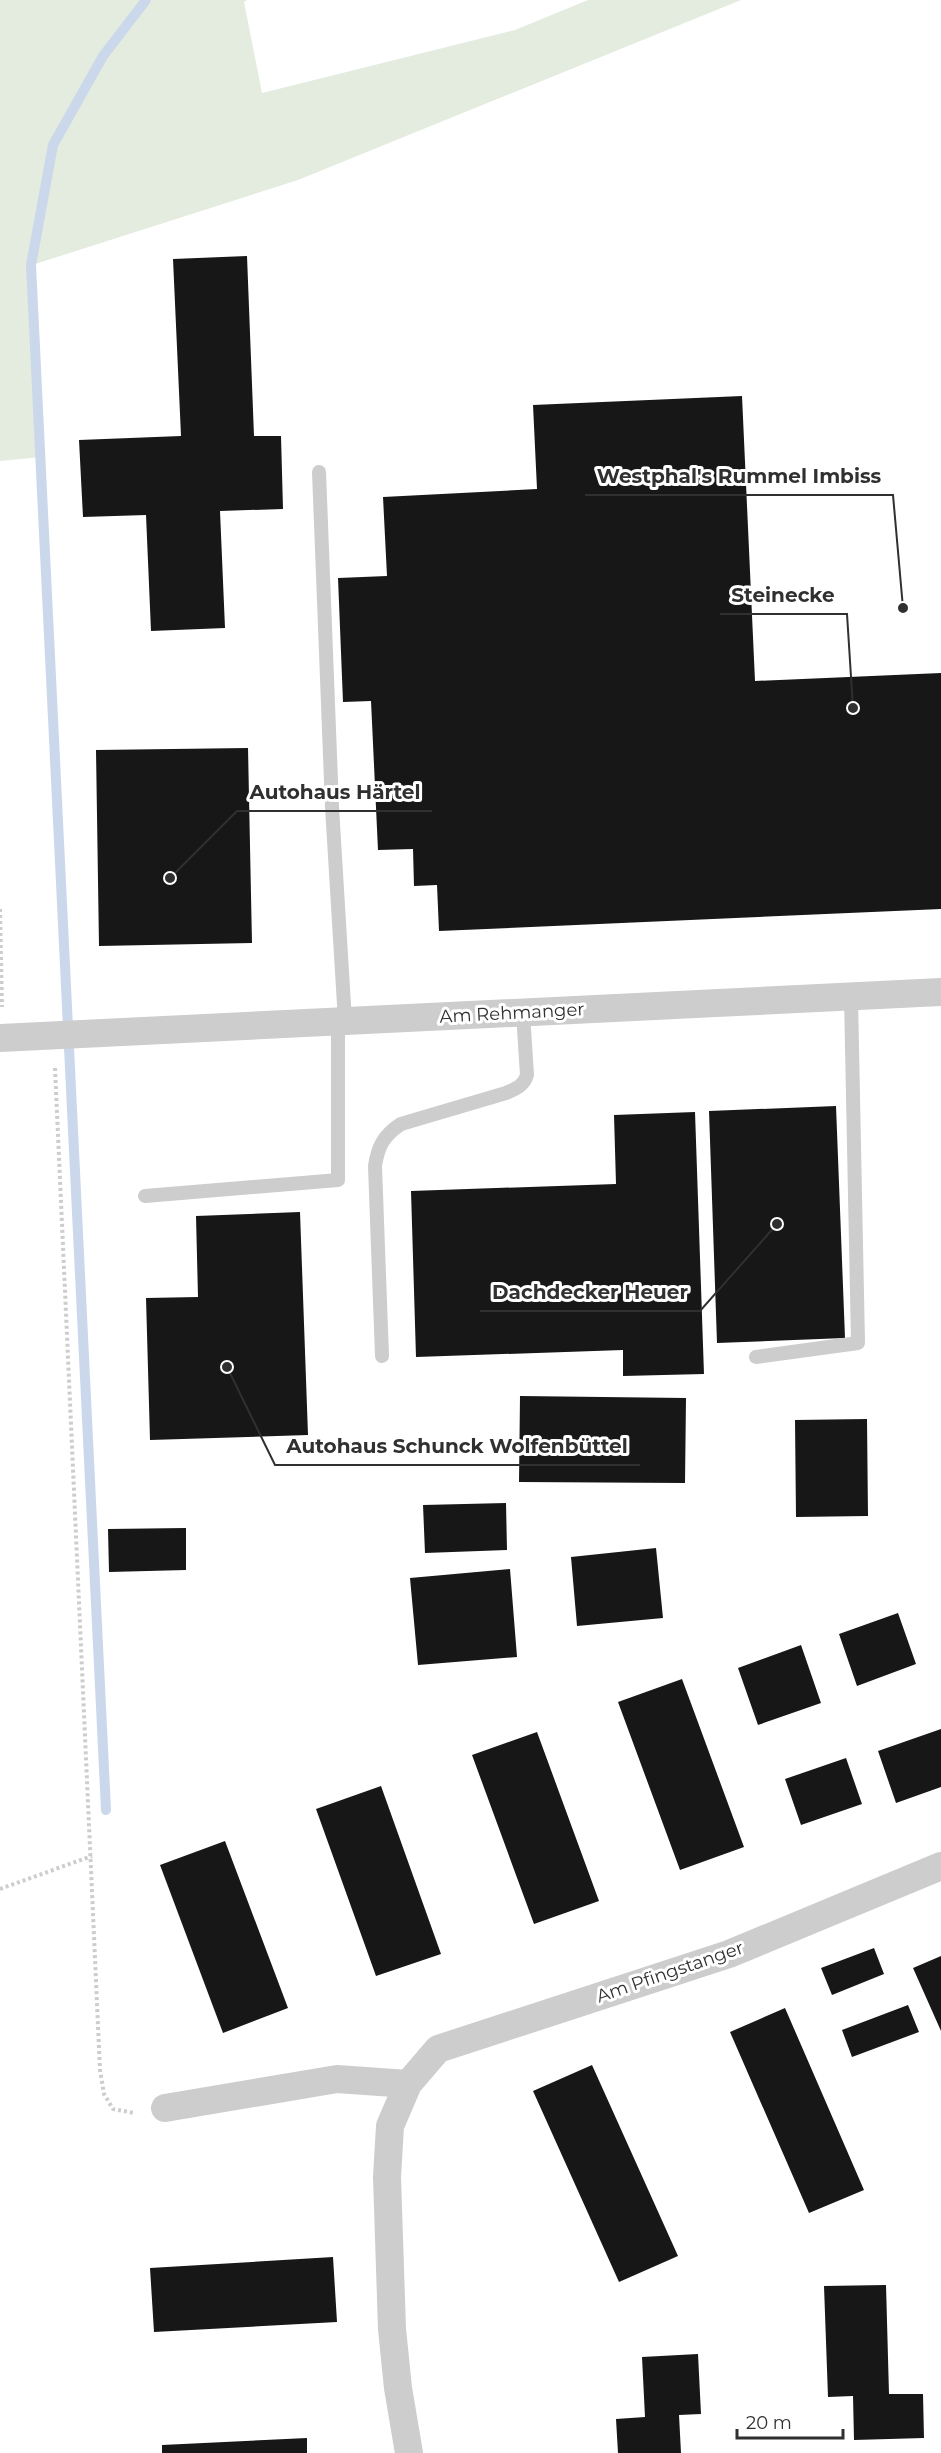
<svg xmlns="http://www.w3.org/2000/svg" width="941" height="2453" viewBox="0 0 941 2453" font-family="Montserrat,sans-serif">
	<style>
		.green { fill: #e3ecde }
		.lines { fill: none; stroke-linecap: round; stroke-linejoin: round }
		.stream { stroke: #cbd8eb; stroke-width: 10 }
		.building { fill: #171717 }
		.path { stroke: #cdcdcd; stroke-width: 4; stroke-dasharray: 3 3; stroke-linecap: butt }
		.service { stroke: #cdcdcd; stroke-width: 14 }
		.minor { stroke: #cdcdcd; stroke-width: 28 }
		.labels { text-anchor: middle; stroke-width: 6; stroke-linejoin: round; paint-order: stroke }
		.street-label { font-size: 18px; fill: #303030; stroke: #fff }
		.leader { fill: none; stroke: #303030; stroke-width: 2 }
		.callout-dot { fill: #303030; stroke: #fff; stroke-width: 2 }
		.callout-label { font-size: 20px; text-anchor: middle; font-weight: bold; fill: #303030; stroke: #fff; stroke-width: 6; stroke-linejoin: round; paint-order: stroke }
	</style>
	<rect width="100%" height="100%" fill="#fff"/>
	<path class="green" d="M0,0H247L244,2L262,93L515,30L588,0H741L298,180L32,265L41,457L0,461Z"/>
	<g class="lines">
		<path class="stream" d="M106,1810L31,265L53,145L103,56L146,0"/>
	</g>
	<path class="building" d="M247,256L254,436H281L283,509L220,511L225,628L151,631L146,515L83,517L79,440L181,436L173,259Z
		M742,396L755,681L941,673V909L439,931L437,885L414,886L413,849L378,850L371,701L343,702L338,578L387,576L383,497L537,489L533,405Z
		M248,748L252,943L99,946L96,750Z
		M836,1106L845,1338L717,1343L709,1111Z
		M695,1112L704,1374L623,1376V1350L416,1357L411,1191L616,1184L614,1115Z
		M300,1212L308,1435L150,1440L146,1298L198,1297L196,1216Z
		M520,1396L686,1398L685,1483L519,1482Z
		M867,1419L868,1516L796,1517L795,1420Z
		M506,1503L507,1550L425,1553L423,1505Z
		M186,1528V1570L109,1572L108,1529Z
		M656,1548L663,1618L577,1626L571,1557Z
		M510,1569L517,1657L418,1665L410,1578Z
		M898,1613L916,1664L857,1686L839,1634Z
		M801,1645L821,1703L758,1725L738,1668Z
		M682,1679L744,1847L680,1870L618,1702Z
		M941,1729V1787L896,1803L878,1751Z
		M537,1732L599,1901L534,1924L472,1755Z
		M846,1758L862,1804L801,1825L785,1779Z
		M381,1786L441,1954L376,1976L316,1809Z
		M225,1841L288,2008L223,2033L160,1865Z
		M874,1948L884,1974L832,1995L821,1968Z
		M941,1956V2031L913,1968Z
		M908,2005L919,2032L852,2057L842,2030Z
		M785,2008L864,2190L809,2213L730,2032Z
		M592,2065L678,2256L619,2282L533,2091Z
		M333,2257L337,2322L154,2332L150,2268Z
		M886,2285L889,2394H923L924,2438L854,2440L853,2396L828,2397L824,2286Z
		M698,2354L701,2414L679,2415L681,2453H618L616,2419L645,2417L642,2357Z
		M307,2438V2453H162V2445Z"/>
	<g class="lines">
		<path class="path" d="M0,909L2,1007
			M55,1068L100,2070L104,2094L113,2109L134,2113
			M0,1889L92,1856"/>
		<path class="service" d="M319,472L332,807L345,1021
			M145,1196L338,1180V1022
			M382,1356L375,1166C378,1146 384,1135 401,1124L506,1093C515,1089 524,1086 527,1075L523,1013
			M756,1357L858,1343L851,997"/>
		<path class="minor" d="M0,1038L941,992
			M165,2108L337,2079L408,2084
			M409,2453L398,2388L392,2329L387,2177L390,2126L408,2084L438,2049L729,1954L941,1866"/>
	</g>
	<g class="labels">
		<g class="street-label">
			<text transform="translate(512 1013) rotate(-3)" y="6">Am Rehmanger</text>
			<text transform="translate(670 1972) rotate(-19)" y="6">Am Pfingstanger</text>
		</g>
	</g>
	<path class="leader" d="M903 608L893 495H585M853 708L847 614H720M170 878L237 811H432M777 1224L700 1311H480M227 1367L275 1465H640"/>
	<g class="callout-dot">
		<circle cx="903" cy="608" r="6"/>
		<circle cx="853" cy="708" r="6"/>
		<circle cx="170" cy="878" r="6"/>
		<circle cx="777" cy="1224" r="6"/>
		<circle cx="227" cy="1367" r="6"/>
	</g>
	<g class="callout-label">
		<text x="739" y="483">Westphal's Rummel Imbiss</text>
		<text x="783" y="602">Steinecke</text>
		<text x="335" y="799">Autohaus Härtel</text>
		<text x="590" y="1299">Dachdecker Heuer</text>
		<text x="457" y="1453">Autohaus Schunck Wolfenbüttel</text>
	</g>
	<path d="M737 2429v9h106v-9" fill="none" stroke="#303030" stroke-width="3"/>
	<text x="746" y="2429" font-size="18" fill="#303030" stroke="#ffffff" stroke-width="4.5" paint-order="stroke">20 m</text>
</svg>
